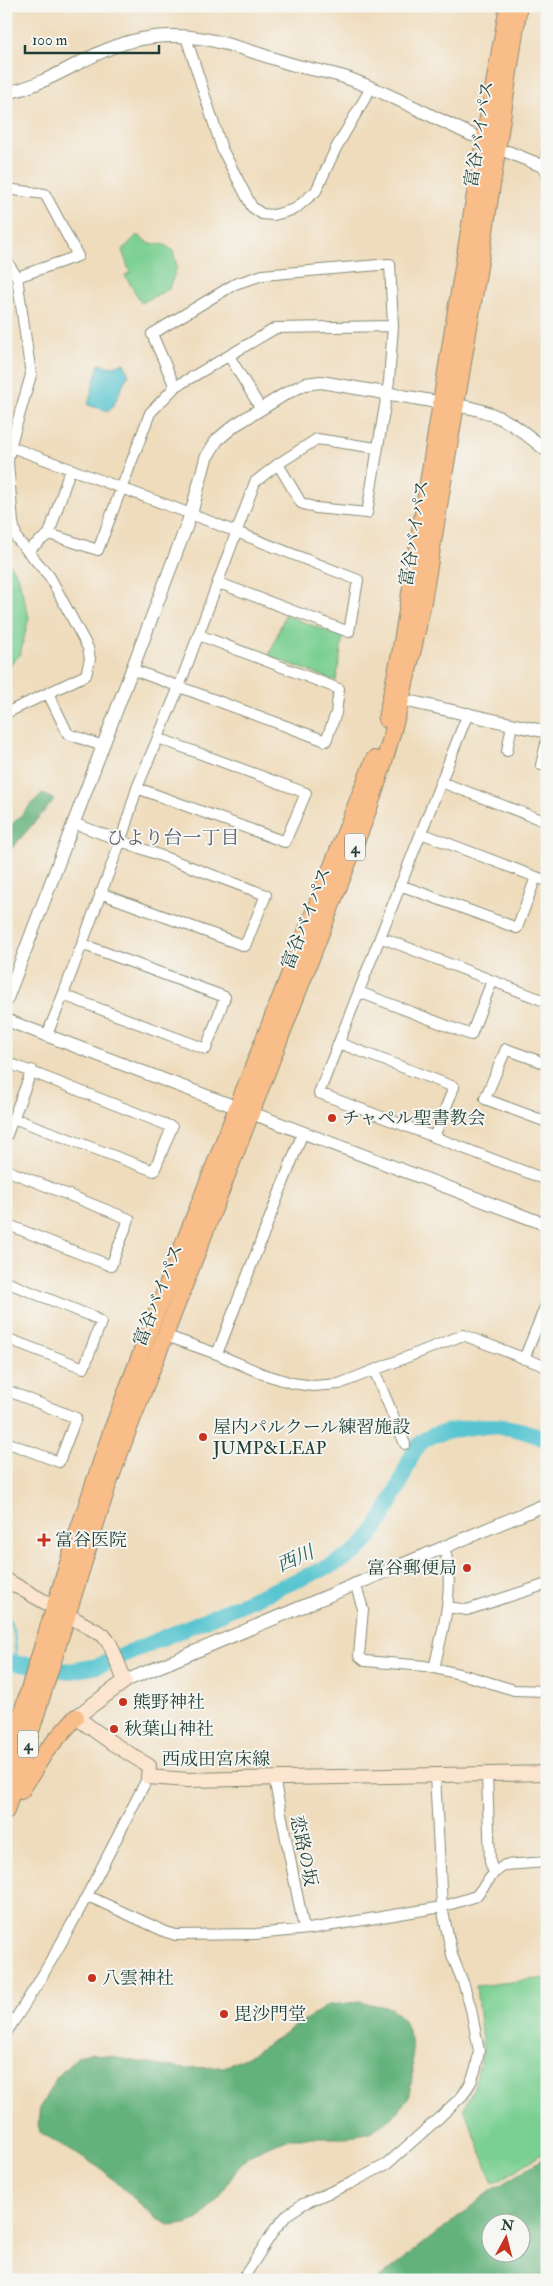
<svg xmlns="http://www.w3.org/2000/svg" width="553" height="2286" viewBox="0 0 553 2286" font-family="'IM FELL Double Pica','Noto Serif JP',serif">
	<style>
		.green { fill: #7acf92; stroke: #4c8663 }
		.forest { fill: #63b27c; stroke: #417858; fill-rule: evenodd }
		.water { fill: #58c5d0; stroke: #3c8182 }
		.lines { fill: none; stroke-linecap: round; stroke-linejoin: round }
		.stream { stroke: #58c5d0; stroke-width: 2.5 }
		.river { stroke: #58c5d0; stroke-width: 16 }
		.minor-casing { stroke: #878c78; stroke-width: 12 }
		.tertiary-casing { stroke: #878c78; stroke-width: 14 }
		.secondary-casing { stroke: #878c78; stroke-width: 16 }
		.trunk-casing { stroke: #878c78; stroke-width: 18 }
		.minor { stroke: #fff; stroke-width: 10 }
		.tertiary { stroke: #fff; stroke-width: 12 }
		.secondary { stroke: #fce5cf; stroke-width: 14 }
		.trunk { stroke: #f8bd88; stroke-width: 16 }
		.poi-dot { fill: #c8321e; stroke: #f6f6f2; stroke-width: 2 }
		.labels { text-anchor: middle; stroke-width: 4; stroke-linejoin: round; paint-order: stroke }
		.shield { fill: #f6f6f2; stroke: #60746d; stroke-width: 1 }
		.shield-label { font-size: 16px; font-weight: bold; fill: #1f3d34 }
		.street-label { font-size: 18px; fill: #1f3d34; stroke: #f6f6f2 }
		.poi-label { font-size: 18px; fill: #1f3d34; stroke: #f6f6f2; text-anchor: start }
		.neighbourhood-label { font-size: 19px; fill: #575c6b; stroke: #f6f6f2 }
		.water-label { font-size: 19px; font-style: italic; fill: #2d5f5b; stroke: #f6f6f2 }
	</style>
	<rect width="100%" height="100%" fill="#f6f6f2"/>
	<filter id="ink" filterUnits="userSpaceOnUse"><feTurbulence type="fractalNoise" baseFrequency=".02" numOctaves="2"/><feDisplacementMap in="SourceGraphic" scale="10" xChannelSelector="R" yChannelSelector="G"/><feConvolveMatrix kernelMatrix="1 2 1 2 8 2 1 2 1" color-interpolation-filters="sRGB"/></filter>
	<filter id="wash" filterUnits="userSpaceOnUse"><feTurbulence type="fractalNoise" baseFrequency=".0096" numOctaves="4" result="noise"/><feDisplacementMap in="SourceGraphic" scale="20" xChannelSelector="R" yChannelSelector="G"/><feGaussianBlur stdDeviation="1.12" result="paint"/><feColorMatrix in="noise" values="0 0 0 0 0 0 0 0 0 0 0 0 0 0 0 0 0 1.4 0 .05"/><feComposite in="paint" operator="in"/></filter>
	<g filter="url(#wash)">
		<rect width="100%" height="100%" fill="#efdcbc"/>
		<path class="green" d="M137,235L148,243L165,245L173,251L177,266L169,289L141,303L125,275L130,273L122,250Z
			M6,559L18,576L29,617L20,655L6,669Z
			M285,615L343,637L336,681L269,656Z
			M547,1978V2151L493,2184L464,2108L473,2090L483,2051L476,1986Z"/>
		<path class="forest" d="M42,793L54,800L11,849L6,865V831Z
			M359,2002L391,2008L404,2020L411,2039L413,2073L408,2099L392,2117L372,2131L346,2138H290L263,2148L243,2160L219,2197L199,2219L185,2224L171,2226L150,2213L103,2170L40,2132L38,2124L40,2107L57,2077L78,2056L91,2053L160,2066L188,2068L224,2067L249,2056L328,2005Z
			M547,2156V2280H377L491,2191ZM490,2224H520V2254H490Z"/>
		<path class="water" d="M124,363L129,375C119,386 119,401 109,411L88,405L99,364L111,367Z"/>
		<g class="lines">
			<path class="stream" d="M7,1614L14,1632L17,1663"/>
			<path class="river" d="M6,1662L70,1671L98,1666L323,1569C335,1563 350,1558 359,1549C378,1531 390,1504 401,1481C407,1468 410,1454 420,1444C427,1436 437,1434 447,1432C483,1422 513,1424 547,1440"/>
		</g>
	</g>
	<g filter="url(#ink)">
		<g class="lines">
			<g class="minor-casing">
				<path id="minor" d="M186,37L222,149L252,207L262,214L274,215L295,209L316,191L336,148L371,88
					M547,151L545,167L547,177
					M6,189L45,194L78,256L17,277
					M6,260L17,277L31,375L10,447L8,462L13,523L17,539L50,577L88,648L90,659L86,675L6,713
					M229,356L261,409
					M6,445L191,514L358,580L349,632L219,583
					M278,464L317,439L376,448
					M49,534L98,550L150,413L175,387L276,328L393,326
					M27,551L49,534L70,470
					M131,669L326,741L336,713L339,689L199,635
					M48,693L68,734L103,746
					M468,713L319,1093L547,1180
					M507,751L512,724
					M541,765L547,739
					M441,782L547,822
					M137,788L285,842L306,793L158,738
					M73,823L266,895L245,946L100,893
					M536,877L547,881
					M400,885L517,928L536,877L421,833
					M380,937L547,1002
					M82,944L225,997L206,1049L63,995L121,840L137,788L179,687L255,482L278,464L301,503L316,508L367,513L389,381L393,326L390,264L263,275L235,284L152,334L175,387
					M359,992L471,1035L492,981
					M47,1035L63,995
					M339,1043L454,1087L434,1137
					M6,1062L172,1127L154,1171L13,1118
					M547,1064L506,1049L485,1099L547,1122
					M6,1137L32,1070
					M6,1170L129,1219L111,1266L6,1224
					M6,1282L91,1316L101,1322L84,1368L6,1338
					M164,1335L217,1354L263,1374L292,1383L313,1386L339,1384L463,1335L547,1367
					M217,1354L303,1132
					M524,1359L547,1302
					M374,1370L405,1444
					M6,1390L76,1418L59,1462L6,1442
					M355,1583L363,1609L359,1656L365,1661L425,1666L468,1676L514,1690L547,1691
					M448,1607L467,1610L547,1584
					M434,1668C443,1630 456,1586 444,1547
					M487,1775L490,1862L494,1873
					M274,1778L304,1929
					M88,1896L166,1932L176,1935L255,1934L309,1929L442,1907L476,1896L494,1873L505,1865L547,1862
					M6,2033C61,1952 103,1864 148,1777
					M242,2280L275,2229L288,2214L303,2204L351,2183L387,2164L441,2116L463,2095L471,2082L476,2068L479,2051L471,2009L464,1985L452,1955L442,1907L435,1775"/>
			</g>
			<g class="tertiary-casing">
				<path id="tertiary" d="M6,93C52,84 88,52 132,41C189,27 231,45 284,62C305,69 326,71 347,78C389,93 430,116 472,135
					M508,152L545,167
					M403,700L547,732
					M6,1001L191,514L206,458L217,440L235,425L285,394L305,384L321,382L472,408C507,417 520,429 547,451
					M6,1020L547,1225
					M125,1681L547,1504"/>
			</g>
			<g class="secondary-casing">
				<path id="secondary" d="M6,1580L103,1635L110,1644L125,1681L76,1717L112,1743L149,1766L148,1777L188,1780L547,1773"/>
			</g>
			<g class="trunk-casing">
				<path id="trunk" d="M386,719L400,654L482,151L508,6
					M6,1764L77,1534L111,1432L150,1329L374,759
					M21,1791L46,1751L76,1717
					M6,1811L107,1488L126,1436L365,819C391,748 408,677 423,602L485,231L519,6"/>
			</g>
			<use href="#minor" class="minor"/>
			<use href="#tertiary" class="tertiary"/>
			<use href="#secondary" class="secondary"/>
			<use href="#trunk" class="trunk"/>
		</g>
	</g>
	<g class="poi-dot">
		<circle cx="332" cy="1118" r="5"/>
		<circle cx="203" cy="1437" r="5"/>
		<path d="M41.5 1532.5h5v5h5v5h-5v5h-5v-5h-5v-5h5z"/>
		<circle cx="467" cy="1568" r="5"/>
		<circle cx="123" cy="1702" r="5"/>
		<circle cx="114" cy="1729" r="5"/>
		<circle cx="92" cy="1978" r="5"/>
		<circle cx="224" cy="2014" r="5"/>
	</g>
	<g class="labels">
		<g class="shield">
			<rect x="345" y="833.5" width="20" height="27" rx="4"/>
			<rect x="18" y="1730.5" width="20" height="27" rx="4"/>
		</g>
		<g class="shield-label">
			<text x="355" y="853">4</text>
			<text x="28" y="1750">4</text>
		</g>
		<g class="street-label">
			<text transform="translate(479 134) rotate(-81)" y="6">富谷バイパス</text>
			<text transform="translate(414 533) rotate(-81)" y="6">富谷バイパス</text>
			<text transform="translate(306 918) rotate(-69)" y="6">富谷バイパス</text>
			<text transform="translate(158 1295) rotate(-69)" y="6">富谷バイパス</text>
			<text x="216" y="1765">西成田宮床線</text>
			<text transform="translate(304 1851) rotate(78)" y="6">恋路の坂</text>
		</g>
		<g class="poi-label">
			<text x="342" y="1124">チャペル聖書教会</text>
			<text x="213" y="1433">屋内パルクール練習施設<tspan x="213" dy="21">JUMP&amp;LEAP</tspan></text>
			<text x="55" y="1546">富谷医院</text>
			<text x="457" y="1574" text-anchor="end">富谷郵便局</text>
			<text x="133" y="1708">熊野神社</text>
			<text x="124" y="1735">秋葉山神社</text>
			<text x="102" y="1984">八雲神社</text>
			<text x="234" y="2020">毘沙門堂</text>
		</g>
		<g class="neighbourhood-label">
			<text x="173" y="844">ひより台一丁目</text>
		</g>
		<g class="water-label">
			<text transform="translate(295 1558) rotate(-24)" y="7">西川</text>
		</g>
	</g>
	<rect width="553" height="2286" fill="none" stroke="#f6f6f2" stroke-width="25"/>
	<g transform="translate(506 2238) rotate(7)"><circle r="24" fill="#f6f6f2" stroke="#a0aca6"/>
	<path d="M0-4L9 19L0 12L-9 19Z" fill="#c8321e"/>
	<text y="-8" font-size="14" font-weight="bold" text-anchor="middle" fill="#1f3d34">N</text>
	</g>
	<path d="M25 45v8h134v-8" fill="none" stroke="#1f3d34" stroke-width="2.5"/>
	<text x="32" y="45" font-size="15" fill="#1f3d34" stroke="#f6f6f2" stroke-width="4" paint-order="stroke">100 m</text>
</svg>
